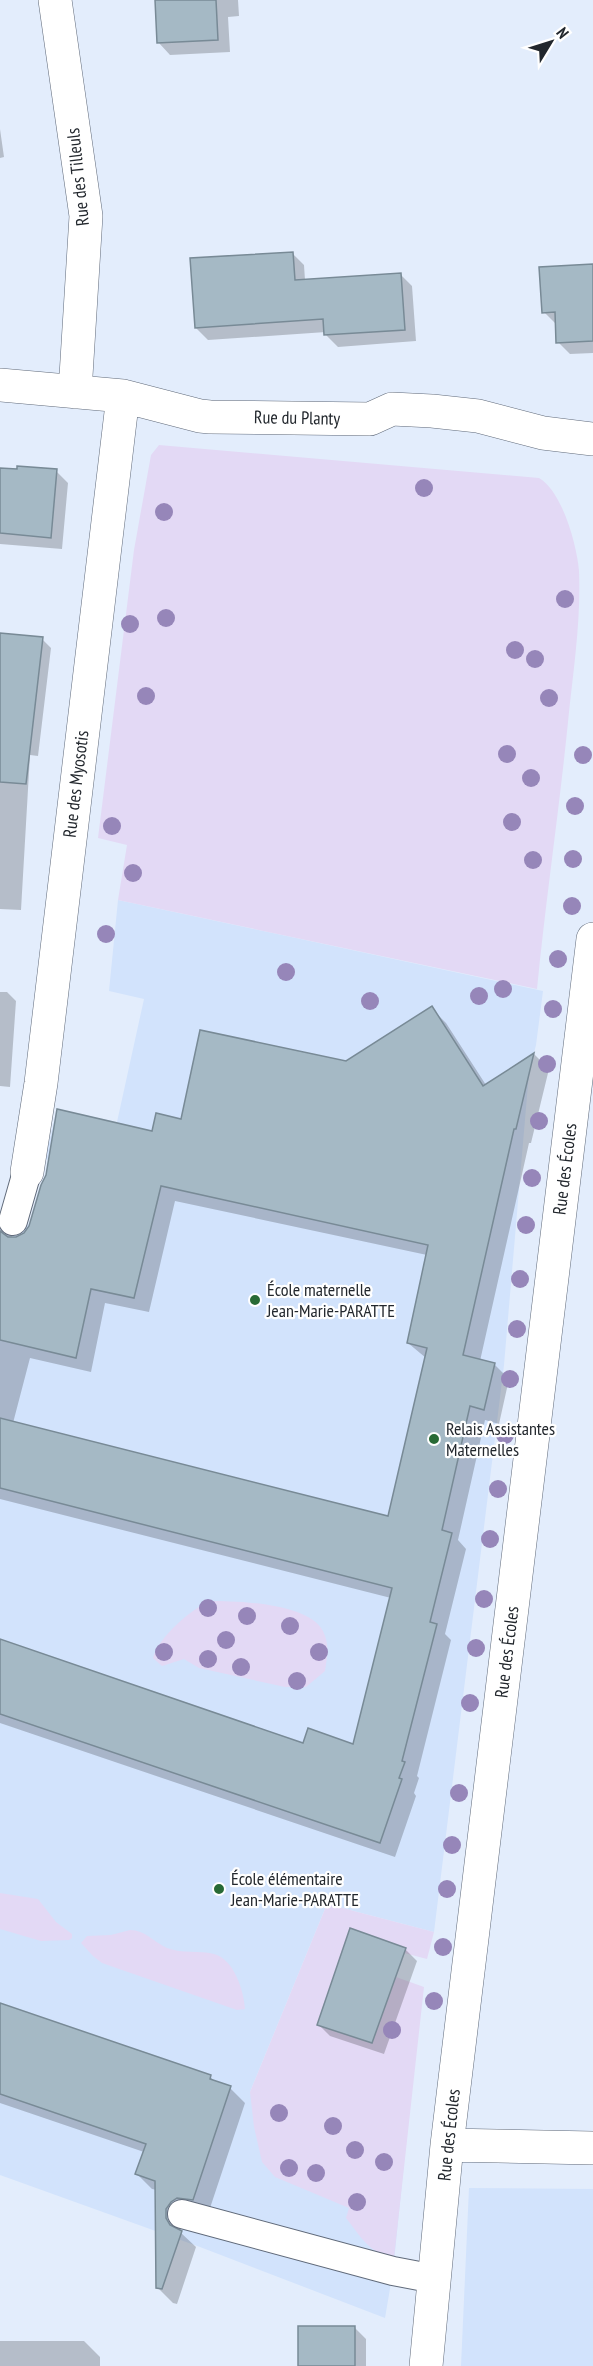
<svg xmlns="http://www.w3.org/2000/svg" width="593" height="2366" viewBox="0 0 593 2366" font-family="'PT Sans Narrow',sans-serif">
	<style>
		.built { fill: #d2e3fc }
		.green { fill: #e3d9f5 }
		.shadow { fill: #0003; fill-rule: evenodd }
		.building { fill: #a5b9c5; stroke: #788a96; stroke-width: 1.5 }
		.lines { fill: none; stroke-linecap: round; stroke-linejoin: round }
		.lane-casing { stroke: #606a7a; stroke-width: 30 }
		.street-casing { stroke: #606a7a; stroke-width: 34 }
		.lane { stroke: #fff; stroke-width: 28 }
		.street { stroke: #fff; stroke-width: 33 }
		.tree { fill: #9686b9 }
		.poi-dot { fill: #286a35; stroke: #fff; stroke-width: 2 }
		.labels { text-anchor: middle; stroke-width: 4.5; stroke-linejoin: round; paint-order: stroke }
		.street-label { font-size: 18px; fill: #22272d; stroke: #fff }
		.poi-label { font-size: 18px; fill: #22272d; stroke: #fff; text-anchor: start }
	</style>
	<rect width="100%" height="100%" fill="#e3edfc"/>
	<path class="built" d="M118,900L543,991L536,1045L529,1073L504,1365L434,1932L327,1904L250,2092L406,2143L393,2271L385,2318L200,2247L0,2175V1218L38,1227L116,1175L45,1159L57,1109L117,1122L144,999L109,991Z
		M469,2188L593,2189V2366H461Z"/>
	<path class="green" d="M159,445L539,478C562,491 577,545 579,571C581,618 574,666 569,712C560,805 546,897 537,989L118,900L127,845L98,838L134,550L151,455Z
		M210,1601C238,1601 308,1603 323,1631C330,1645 327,1657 325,1671L306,1687H285L199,1668L184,1659L162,1666L153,1658C158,1638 191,1609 210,1601Z
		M0,1893L38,1899L56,1922L72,1934V1938L69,1940L41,1941L0,1929Z
		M327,1904L434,1932L427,1959L404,1953L405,1948L350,1929L317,2024L372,2043L396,1977L424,1987L394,2258C369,2253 361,2237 346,2218L349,2208L275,2177L262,2162L254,2127L250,2092Z
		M130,1930C145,1930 154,1942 167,1948C183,1954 198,1950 214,1954C234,1959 244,1991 245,2009L237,2010L102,1963L93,1956L81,1943L87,1936L111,1935Z"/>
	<path class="shadow" d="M156,0H238L239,16L228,17L230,52L170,55L159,43Z
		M0,129L4,157L0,158Z
		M292,253L304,265L305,280L400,274L412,286L416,341L338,347L326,335V332L208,340L196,328Z
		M593,265V353L570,354L558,342L556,324L544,312Z
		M0,469L56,471L68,483L62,549L0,544Z
		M0,634L42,639L51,648L38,756L30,755L21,910L0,909Z
		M0,992H7L16,1001L10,1087L0,1086Z
		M431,1008L446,1023L486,1085L534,1054L549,1069L531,1143H529L480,1361L494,1364L509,1379L499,1424L485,1420L458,1540L466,1549L445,1634L451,1640L417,1776L419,1778L414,1793L416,1796L395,1857L0,1723V1664L304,1745L354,1746L391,1598L0,1499V1215L13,1228L12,1238L25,1234L153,1132L346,1063ZM175,1201L427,1255L408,1343L426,1358L389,1518L13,1423L30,1358L91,1372L105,1303L149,1312Z
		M405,1949L417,1961L384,2054L330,2036L318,2024Z
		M0,2004L210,2077L217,2083L230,2088L245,2103L208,2214L181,2225L180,2232L196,2247L177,2304L173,2303L158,2288L157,2190L152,2189L137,2174L144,2152L0,2103Z
		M354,2327L366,2339V2366H299Z
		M0,2341H84L100,2357V2366H0Z"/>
	<path class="building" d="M155,0H216L218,40L157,43Z
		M293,252L295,280L401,273L405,330L324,335L323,319L195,328L190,258Z
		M593,264V341L556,343L555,312L542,313L539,267Z
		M17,466L57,469L51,538L0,533V468L17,469Z
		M0,633L43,637L26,784L0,782Z
		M432,1006L483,1086L534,1053L516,1129H514L463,1355L495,1363L484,1410L470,1406L442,1530L452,1533L430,1622L437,1624L402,1761L405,1762L399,1778L402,1779L380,1843L0,1714V1639L303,1743L308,1728L353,1744L392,1588L0,1488V1418L388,1516L427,1348L407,1343L428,1245L161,1186L134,1298L91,1289L76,1358L0,1340V1231L8,1237H16L24,1233L29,1226L41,1185L46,1175L57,1109L152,1131L156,1113L181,1119L200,1030L346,1061Z
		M350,1928L406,1948L372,2043L317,2025Z
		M0,2003L211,2075L210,2079L231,2086L193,2200L177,2198L171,2202L166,2209V2218L170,2225L182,2231L162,2289L156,2288L155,2181L135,2174L146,2144L0,2094Z
		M298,2326H355V2366H298Z"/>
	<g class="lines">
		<g class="lane-casing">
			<path id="lane" d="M13,1221L27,1172
				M182,2214L393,2271L435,2279"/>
		</g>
		<g class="street-casing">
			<path id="street" d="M55,0L86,216L75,392
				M0,385L123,396L200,416L210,417L370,419L392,409L432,411L478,416L543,433L593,439
				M27,1172L41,1083L123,396
				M447,2145L593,2148
				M426,2366L447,2145L593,939"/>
		</g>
		<use href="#lane" class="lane"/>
		<use href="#street" class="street"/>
	</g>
	<g class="tree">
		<circle cx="424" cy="488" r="9"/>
		<circle cx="164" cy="512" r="9"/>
		<circle cx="565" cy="599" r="9"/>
		<circle cx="166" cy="618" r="9"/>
		<circle cx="130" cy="624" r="9"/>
		<circle cx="515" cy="650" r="9"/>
		<circle cx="535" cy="659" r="9"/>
		<circle cx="146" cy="696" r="9"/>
		<circle cx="549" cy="698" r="9"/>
		<circle cx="507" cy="754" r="9"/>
		<circle cx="583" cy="755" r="9"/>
		<circle cx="531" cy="778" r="9"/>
		<circle cx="575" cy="806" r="9"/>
		<circle cx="512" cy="822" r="9"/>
		<circle cx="112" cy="826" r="9"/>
		<circle cx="573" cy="859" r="9"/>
		<circle cx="533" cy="860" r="9"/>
		<circle cx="133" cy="873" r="9"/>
		<circle cx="572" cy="906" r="9"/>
		<circle cx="106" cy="934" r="9"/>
		<circle cx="558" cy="959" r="9"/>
		<circle cx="286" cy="972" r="9"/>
		<circle cx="503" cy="989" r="9"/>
		<circle cx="479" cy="996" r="9"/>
		<circle cx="370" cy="1001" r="9"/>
		<circle cx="553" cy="1009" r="9"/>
		<circle cx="547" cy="1064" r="9"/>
		<circle cx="539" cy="1121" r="9"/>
		<circle cx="532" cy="1178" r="9"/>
		<circle cx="526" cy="1225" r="9"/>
		<circle cx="520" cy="1279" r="9"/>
		<circle cx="517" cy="1329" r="9"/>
		<circle cx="510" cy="1379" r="9"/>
		<circle cx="505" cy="1435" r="9"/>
		<circle cx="498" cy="1489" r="9"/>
		<circle cx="490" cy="1539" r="9"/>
		<circle cx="484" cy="1599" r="9"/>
		<circle cx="208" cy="1608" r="9"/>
		<circle cx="247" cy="1616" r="9"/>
		<circle cx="290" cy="1626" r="9"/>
		<circle cx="226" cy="1640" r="9"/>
		<circle cx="476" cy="1648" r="9"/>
		<circle cx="164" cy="1652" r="9"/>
		<circle cx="319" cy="1652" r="9"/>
		<circle cx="208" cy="1659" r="9"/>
		<circle cx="241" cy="1667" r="9"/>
		<circle cx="297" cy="1681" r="9"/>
		<circle cx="470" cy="1703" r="9"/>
		<circle cx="459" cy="1793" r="9"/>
		<circle cx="452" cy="1845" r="9"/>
		<circle cx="447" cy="1889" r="9"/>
		<circle cx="443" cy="1947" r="9"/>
		<circle cx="434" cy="2001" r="9"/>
		<circle cx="392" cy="2030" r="9"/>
		<circle cx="279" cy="2113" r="9"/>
		<circle cx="333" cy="2126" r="9"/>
		<circle cx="355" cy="2150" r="9"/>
		<circle cx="384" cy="2162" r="9"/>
		<circle cx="289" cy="2168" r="9"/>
		<circle cx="316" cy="2173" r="9"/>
		<circle cx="357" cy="2202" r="9"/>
	</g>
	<g class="poi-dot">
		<circle cx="255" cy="1300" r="6"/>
		<circle cx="434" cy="1439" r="6"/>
		<circle cx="219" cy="1889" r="6"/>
	</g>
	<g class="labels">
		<g class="street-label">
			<text transform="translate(78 177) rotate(-96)" y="6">Rue des Tilleuls</text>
			<text transform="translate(297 418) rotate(1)" y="6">Rue du Planty</text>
			<text transform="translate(76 784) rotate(-83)" y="6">Rue des Myosotis</text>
			<text transform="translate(565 1169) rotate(-83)" y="6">Rue des Écoles</text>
			<text transform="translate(507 1652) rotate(-83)" y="6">Rue des Écoles</text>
			<text transform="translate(449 2135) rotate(-84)" y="6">Rue des Écoles</text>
		</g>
		<g class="poi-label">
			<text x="267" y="1296">École maternelle<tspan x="267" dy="21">Jean-Marie-PARATTE</tspan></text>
			<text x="446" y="1435">Relais Assistantes<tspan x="446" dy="21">Maternelles</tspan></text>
			<text x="231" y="1885">École élémentaire<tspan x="231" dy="21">Jean-Marie-PARATTE</tspan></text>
		</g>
	</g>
	<g transform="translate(551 42) rotate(52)" stroke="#ffffff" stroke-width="4.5" paint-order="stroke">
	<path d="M0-4.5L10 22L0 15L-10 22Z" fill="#22272d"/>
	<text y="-9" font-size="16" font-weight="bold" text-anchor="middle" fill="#22272d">N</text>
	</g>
</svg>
